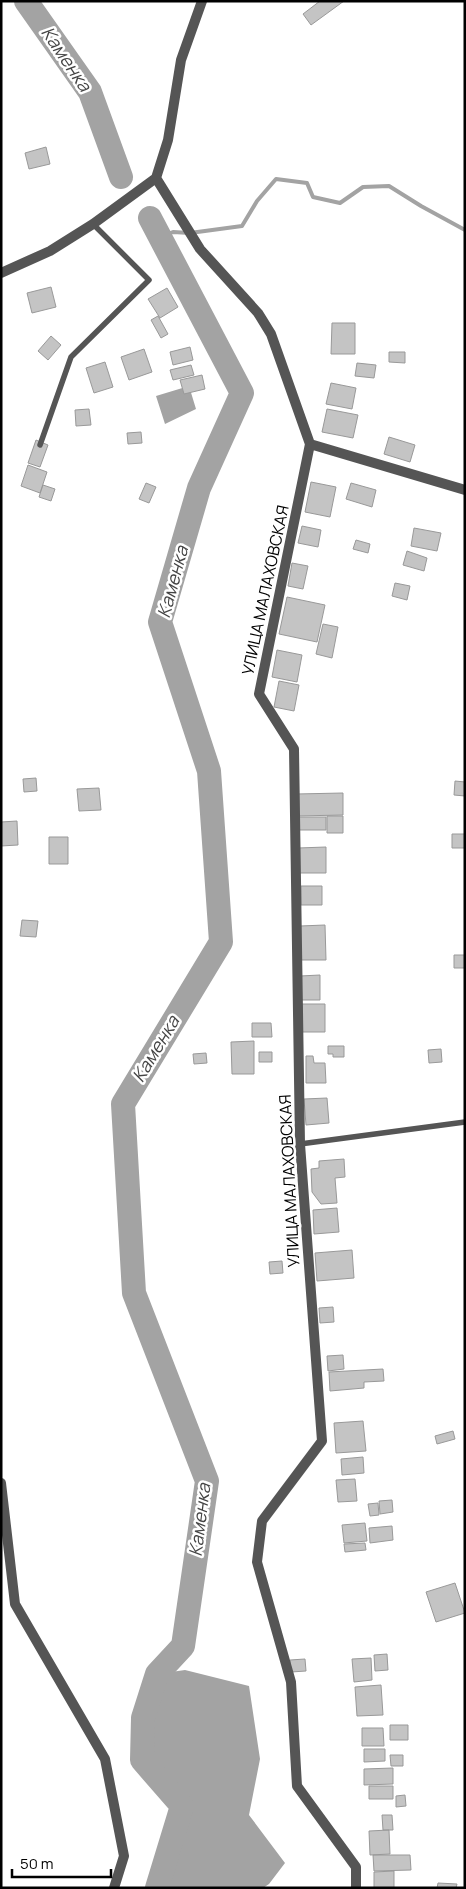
<svg xmlns="http://www.w3.org/2000/svg" width="466" height="1889" viewBox="0 0 466 1889" font-family="Manrope,sans-serif">
	<style>
		.water { fill: #a3a3a3 }
		.lines { fill: none; stroke-linecap: round; stroke-linejoin: round }
		.stream { stroke: #a3a3a3; stroke-width: 4 }
		.river { stroke: #a3a3a3; stroke-width: 24 }
		.building { fill: #c4c4c4; stroke: #999 }
		.lane { stroke: #555; stroke-width: 5.5 }
		.street { stroke: #555; stroke-width: 10 }
		.labels { text-anchor: middle; stroke-width: 5; stroke-linejoin: round; paint-order: stroke }
		.street-label { font-size: 16px; fill: #000; stroke: #fff }
		.water-label { font-size: 18px; font-style: italic; fill: #444; stroke: #fff }
	</style>
	<rect width="100%" height="100%" fill="#fff"/>
	<path class="water" d="M189,386L196,409L165,424L156,396Z
		M185,1670L249,1686L260,1759L249,1815L285,1863L269,1884L263,1888H157L182,1806L142,1760L143,1718L157,1674Z"/>
	<g class="lines">
		<path class="stream" d="M160,237L173,232L190,233L242,226L257,201L276,179L307,183L313,197L340,203L363,187L389,186L421,206L465,230"/>
		<path class="river" d="M26,1L90,92L121,177
			M150,218L242,393L199,488L160,622L209,771L221,942L123,1104L134,1293L207,1481L183,1646L157,1674L143,1718L142,1760L182,1806L157,1888"/>
	</g>
	<path class="building" d="M320,1H344L311,25L303,14Z
		M46,147L50,164L29,169L25,153Z
		M51,287L56,307L32,313L27,293Z
		M167,288L178,307L160,318L148,299Z
		M158,316L168,334L161,338L151,320Z
		M332,323H355V354H331Z
		M51,336L61,345L48,360L38,351Z
		M190,347L193,360L173,365L170,352Z
		M144,349L152,372L129,380L121,357Z
		M389,352H405V363L389,362Z
		M105,362L113,387L94,393L86,368Z
		M357,363L376,365L374,378L355,376Z
		M191,365L194,375L173,380L170,370Z
		M202,375L205,389L184,394L180,380Z
		M331,383L356,388L352,409L326,404Z
		M89,409L91,425L76,426L75,410Z
		M327,409L358,415L353,438L322,432Z
		M141,432L142,443L128,444L127,433Z
		M389,437L415,445L410,462L384,454Z
		M36,440L48,445L40,467L28,463Z
		M28,465L47,472L40,493L21,486Z
		M311,482L336,487L330,517L305,512Z
		M146,483L156,487L149,503L139,499Z
		M351,483L376,490L372,507L346,499Z
		M43,485L55,489L51,501L39,497Z
		M302,526L321,530L318,547L298,543Z
		M414,528L441,533L437,551L411,546Z
		M356,540L370,544L368,553L353,549Z
		M407,551L427,558L424,571L403,565Z
		M292,563L308,566L303,589L288,586Z
		M395,583L410,586L407,600L392,596Z
		M287,597L325,605L317,642L279,634Z
		M323,624L338,627L332,658L316,654Z
		M277,650L302,655L297,682L272,677Z
		M279,681L299,685L294,711L274,707Z
		M36,778L37,791L24,792L23,779Z
		M455,781L465,782V796L454,795Z
		M99,788L101,810L79,811L77,789Z
		M343,793V815L297,816L296,794Z
		M327,816H343V833H327Z
		M298,817H326V830H298Z
		M17,821L18,845L1,846V822Z
		M452,834H465V848H452Z
		M49,837H68V864H49Z
		M326,847V873H299L298,848Z
		M301,886H322V905H301Z
		M22,920L38,921L36,937L20,936Z
		M325,925L326,960H301L300,926Z
		M454,955H465V968H454Z
		M320,975V1000H300V976Z
		M302,1004H325V1032H302Z
		M252,1023H271L272,1037H252Z
		M254,1041V1074H232L231,1042Z
		M328,1046H344V1057H333V1054H328Z
		M441,1049L442,1062L429,1063L428,1050Z
		M259,1052H272V1062H259Z
		M206,1053L207,1063L194,1064L193,1054Z
		M306,1056H313L314,1063H325L326,1083H306Z
		M327,1098L329,1123L306,1125L304,1099Z
		M344,1159L345,1177L335,1178L337,1203L321,1204L312,1192L311,1169L319,1168V1161Z
		M337,1208L339,1232L314,1234L313,1210Z
		M352,1250L354,1278L317,1281L315,1253Z
		M282,1261L283,1273L270,1274L269,1262Z
		M333,1307L334,1322L320,1323L319,1308Z
		M343,1355L344,1369L328,1371L327,1356Z
		M383,1369L384,1381L364,1382V1388L330,1391L329,1372Z
		M363,1421L366,1451L336,1453L334,1423Z
		M453,1431L455,1439L437,1444L435,1436Z
		M363,1457L364,1473L342,1475L341,1459Z
		M355,1479L357,1501L338,1502L336,1480Z
		M392,1500L393,1512L380,1514L379,1501Z
		M378,1503L379,1515L370,1516L368,1504Z
		M365,1523L367,1541L344,1543L342,1525Z
		M392,1526L393,1540L370,1543L369,1528Z
		M365,1543L366,1550L345,1552L344,1544Z
		M455,1583L465,1613L436,1622L426,1592Z
		M387,1654L388,1670L375,1671L374,1655Z
		M371,1658L372,1680L354,1682L352,1659Z
		M305,1659L306,1671L291,1672L290,1660Z
		M381,1685L383,1715L357,1716L355,1687Z
		M390,1725H408V1740H390Z
		M362,1728H383L384,1746H362Z
		M364,1749H385V1761L364,1762Z
		M390,1755H403V1766H391Z
		M393,1768V1784L364,1785V1769Z
		M369,1786H393V1799H369Z
		M405,1795L406,1806L396,1807V1796Z
		M382,1815H392L393,1830H383Z
		M389,1830L390,1854L370,1855L369,1831Z
		M373,1855H410L411,1870L374,1871Z
		M394,1871V1888H374V1872Z
		M438,1883L457,1884L456,1888H437Z"/>
	<g class="lines">
		<path class="lane" d="M40,445L71,357L149,280L93,224
			M300,1144L465,1122"/>
		<path class="street" d="M156,178L200,249L258,313L271,334L310,444L465,490
			M156,178L168,140L181,60L202,1
			M1,273L50,251L93,224L156,178
			M310,444L259,694L294,749L300,1144L322,1441L262,1521L257,1562L291,1682L297,1786L356,1867V1888
			M1,1483L15,1604L105,1759L124,1856L114,1888"/>
	</g>
	<g class="labels">
		<g class="street-label">
			<text transform="translate(265 590) rotate(-78)" y="6">УЛИЦА МАЛАХОВСКАЯ</text>
			<text transform="translate(289 1181) rotate(-93)" y="6">УЛИЦА МАЛАХОВСКАЯ</text>
		</g>
		<g class="water-label">
			<text transform="translate(66 59) rotate(56)" y="6">Каменка</text>
			<text transform="translate(173 582) rotate(-75)" y="6">Каменка</text>
			<text transform="translate(156 1049) rotate(-59)" y="6">Каменка</text>
			<text transform="translate(200 1520) rotate(-83)" y="6">Каменка</text>
		</g>
	</g>
	<rect width="466" height="1889" fill="none" stroke="#000000" stroke-width="5"/>
	<path d="M12 1869v8h99v-8" fill="none" stroke="#000000" stroke-width="2.5"/>
	<text x="20" y="1869" font-size="15" fill="#000000" stroke="#ffffff" stroke-width="4" paint-order="stroke">50 m</text>
</svg>
